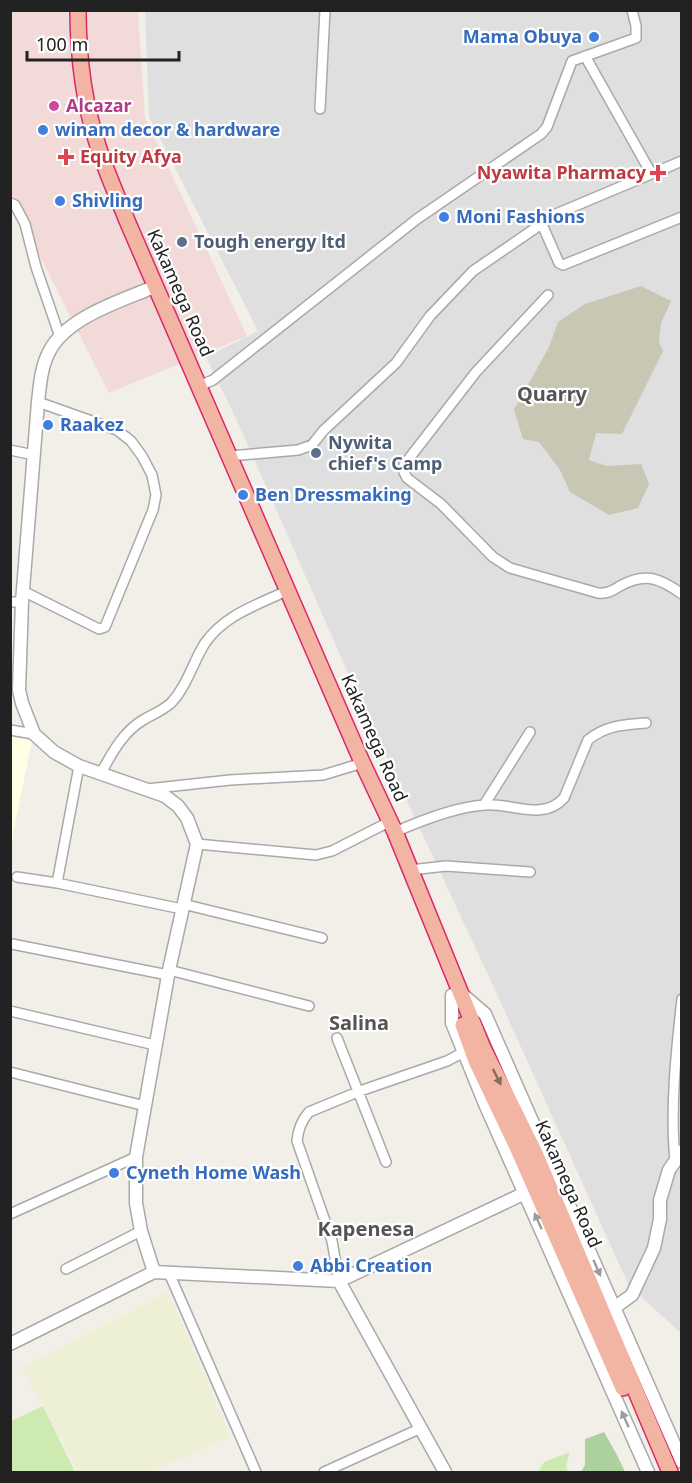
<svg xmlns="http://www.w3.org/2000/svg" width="692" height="1483" viewBox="0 0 692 1483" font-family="'Noto Sans',sans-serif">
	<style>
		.residential { fill: #e0dfdf }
		.commercial { fill: #f2dad9 }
		.education { fill: #ffffe5 }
		.construction { fill: #c7c7b4 }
		.farmland { fill: #eef0d5 }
		.grass { fill: #cdebb0 }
		.forest { fill: #add19e }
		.parking { fill: #e2e2e2 }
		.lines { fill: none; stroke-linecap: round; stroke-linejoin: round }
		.minor-casing { stroke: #a9a9a9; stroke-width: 12 }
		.tertiary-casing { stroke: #a9a9a9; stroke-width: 15 }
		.trunk-casing { stroke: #dc2a67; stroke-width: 18 }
		.minor { stroke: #fff; stroke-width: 9 }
		.tertiary { stroke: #fff; stroke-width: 12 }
		.trunk { stroke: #f2b4a3; stroke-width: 15 }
		.oneway { fill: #8a6b62 }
		.oneway2 { fill: #9c9c9c }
		.shop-dot { fill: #3f7fe0; stroke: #fff; stroke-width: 2 }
		.hotel-dot { fill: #d1479c; stroke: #fff; stroke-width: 2 }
		.health-dot { fill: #e0444e; stroke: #fff; stroke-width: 2 }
		.service-dot { fill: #5c6f8a; stroke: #fff; stroke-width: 2 }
		.labels { text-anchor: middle; stroke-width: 4.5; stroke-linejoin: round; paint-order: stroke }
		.shop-label { font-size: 18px; font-weight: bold; fill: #366cbe; stroke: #fff; text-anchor: start }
		.hotel-label { font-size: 18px; font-weight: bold; fill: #b23c85; stroke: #fff; text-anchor: start }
		.health-label { font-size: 18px; font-weight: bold; fill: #be3a42; stroke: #fff; text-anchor: start }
		.service-label { font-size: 18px; font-weight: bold; fill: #4e5e75; stroke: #fff; text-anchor: start }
		.street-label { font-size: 18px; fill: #222; stroke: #fff }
		.neighbourhood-label { font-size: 20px; font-weight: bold; fill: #555; stroke: #fff }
	</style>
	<rect width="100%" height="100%" fill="#f2efe9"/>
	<path class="residential" d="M145,11H681V1333L629,1286L496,992L359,698L239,425L206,357L258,331L149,117Z"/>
	<path class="commercial" d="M11,11H138L145,117L247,336L109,393L11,199Z"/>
	<path class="education" d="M11,737L32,741L11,843L10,737Z"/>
	<path class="construction" d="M641,286L671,301L661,323L659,342L663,351L622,434L596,433L589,460L606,466L641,464L649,484L638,508L609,515L570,492L560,470L539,442L523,439L514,410L549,347L558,322L585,304Z"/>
	<path class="farmland" d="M168,1292L230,1437L149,1472H78L22,1367Z"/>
	<path class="grass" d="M43,1406L75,1472H11V1421Z
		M570,1452L566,1466L568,1472H538L544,1462Z"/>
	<path class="forest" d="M604,1432L617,1455L625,1472H581L585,1465V1439Z"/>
	<path class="parking" d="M67,11H70L74,61L97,162L120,224L117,225L88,147L78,109L67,35Z"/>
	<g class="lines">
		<g class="minor-casing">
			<path id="minor" d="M585,56L651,173
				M320,109L325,10
				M10,203L15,205L25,224L36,267L60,337
				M541,222L559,263L563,265L682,217
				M548,295L476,372L404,465V472L407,478L441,504L493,557L510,568L598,593C607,594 612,591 620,586C645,572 660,578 682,594
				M199,386L213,380L417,219L541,134L547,127L572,61L636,38V26L632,10
				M10,450L34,455
				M230,456L298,450L312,445L323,431L396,363L430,316L473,271L556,214L682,161
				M23,591L99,629L105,627L153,510L156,495L152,475L142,456L131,441L117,430L38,402
				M10,602H22
				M10,730L34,734
				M101,773C112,753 123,732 143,720C153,714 162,711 171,703C187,686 193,662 205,643C224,616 254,606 282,593
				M147,789L230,780L323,775L356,765
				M484,805L530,732
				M395,832C420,821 457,807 484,805C510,802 543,822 564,798L588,740C606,725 624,725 646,723
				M197,844L316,855L332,851L383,825
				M410,870L446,866L530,872
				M17,877L57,883L182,909
				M57,883L79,766
				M183,904L322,938
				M12,944L168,975
				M169,970L309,1006
				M10,1011L155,1045
				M337,1038L386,1162
				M10,1072L145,1106
				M675,1161C670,1108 676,1052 682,999
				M10,1214L136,1157
				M66,1269L141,1231
				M169,1273L256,1472
				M339,1281L332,1241L297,1141C298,1130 301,1121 309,1112L360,1091L447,1061L464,1052
				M324,1472L419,1429"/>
		</g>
		<g class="tertiary-casing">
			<path id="tertiary" d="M149,289C117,302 65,319 49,352C41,367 40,385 38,402L22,602L19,690L22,703L34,734L54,752L79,766L165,796L178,806L187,818L197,844L169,970L136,1157V1203L141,1231L154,1272
				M452,995V1023L485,1104L648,1472
				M463,995L485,1014L682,1462
				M339,1281L445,1472
				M614,1308L632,1295L654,1248L660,1219V1200L669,1170L682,1151
				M10,1344L154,1272L339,1281L525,1193"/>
		</g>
		<g class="trunk-casing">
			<path id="trunk" d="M78,10C78,57 84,105 99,149C107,174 118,198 128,223L362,762L395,832L483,1048L535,1153L670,1472
				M463,1025L476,1061L517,1147L623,1388"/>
		</g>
		<use href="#minor" class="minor"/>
		<use href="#tertiary" class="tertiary"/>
		<use href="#trunk" class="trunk"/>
	</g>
	<defs><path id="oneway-solid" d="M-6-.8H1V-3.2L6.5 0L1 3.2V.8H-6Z" transform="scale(1.5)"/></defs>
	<use class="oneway" href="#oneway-solid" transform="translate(497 1077) rotate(63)"/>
	<g class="oneway2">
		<use href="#oneway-solid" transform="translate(538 1221) rotate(-114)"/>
		<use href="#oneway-solid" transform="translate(597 1268) rotate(66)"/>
		<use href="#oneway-solid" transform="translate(625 1419) rotate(-114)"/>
	</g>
	<g class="shop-dot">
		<circle cx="594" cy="37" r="6"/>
		<circle cx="43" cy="130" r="6"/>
		<circle cx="60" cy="201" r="6"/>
		<circle cx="444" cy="217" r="6"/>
		<circle cx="48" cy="425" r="6"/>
		<circle cx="243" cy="495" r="6"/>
		<circle cx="114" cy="1173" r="6"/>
		<circle cx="298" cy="1266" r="6"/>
	</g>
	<circle class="hotel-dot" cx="54" cy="106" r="6"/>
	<g class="health-dot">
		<path d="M63 148h6v6h6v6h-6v6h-6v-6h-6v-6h6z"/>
		<path d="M655 164h6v6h6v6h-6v6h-6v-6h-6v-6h6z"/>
	</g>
	<g class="service-dot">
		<circle cx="182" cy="242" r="6"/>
		<circle cx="316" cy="453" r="6"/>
	</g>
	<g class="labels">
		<g class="shop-label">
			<text x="582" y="43" text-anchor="end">Mama Obuya</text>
			<text x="55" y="136">winam decor &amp; hardware</text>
			<text x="72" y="207">Shivling</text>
			<text x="456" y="223">Moni Fashions</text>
			<text x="60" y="431">Raakez</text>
			<text x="255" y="501">Ben Dressmaking</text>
			<text x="126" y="1179">Cyneth Home Wash</text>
			<text x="310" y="1272">Abbi Creation</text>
		</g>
		<g class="hotel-label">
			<text x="66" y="112">Alcazar</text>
		</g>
		<g class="health-label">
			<text x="80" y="163">Equity Afya</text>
			<text x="646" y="179" text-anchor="end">Nyawita Pharmacy</text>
		</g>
		<g class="service-label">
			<text x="194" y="248">Tough energy ltd</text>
			<text x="328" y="449">Nywita<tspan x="328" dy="21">chief's Camp</tspan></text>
		</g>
		<g class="street-label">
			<text transform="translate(180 293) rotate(66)" y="6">Kakamega Road</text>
			<text transform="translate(374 738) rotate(66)" y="6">Kakamega Road</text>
			<text transform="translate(568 1184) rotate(66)" y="6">Kakamega Road</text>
		</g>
		<g class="neighbourhood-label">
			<text x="552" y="401">Quarry</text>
			<text x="359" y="1030">Salina</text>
			<text x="366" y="1236">Kapenesa</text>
		</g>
	</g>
	<rect width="692" height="1483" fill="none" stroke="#222222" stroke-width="24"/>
	<path d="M27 51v9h152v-9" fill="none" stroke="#222222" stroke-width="3"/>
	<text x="36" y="51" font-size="18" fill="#222222" stroke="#ffffff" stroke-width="4.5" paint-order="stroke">100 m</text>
</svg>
